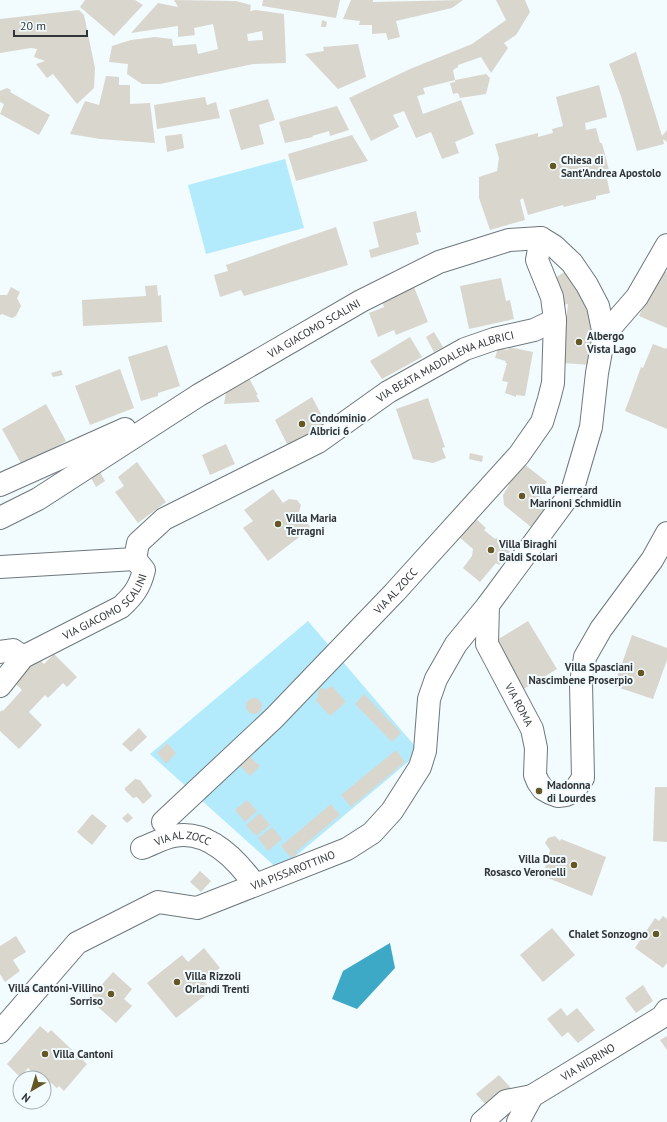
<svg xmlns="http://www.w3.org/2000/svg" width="667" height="1122" viewBox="0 0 667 1122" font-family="'PT Sans',sans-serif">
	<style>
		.green { fill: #b4ebfc }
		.water { fill: #3ea9c6 }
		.building { fill: #d9d6cd; fill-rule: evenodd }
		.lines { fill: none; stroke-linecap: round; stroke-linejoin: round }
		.minor-casing { stroke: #6e787c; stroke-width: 24 }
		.minor { stroke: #fff; stroke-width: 22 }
		.poi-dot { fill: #645724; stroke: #f2fbfe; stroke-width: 1.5 }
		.labels { text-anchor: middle; stroke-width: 4; stroke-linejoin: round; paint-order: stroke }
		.poi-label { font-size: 11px; font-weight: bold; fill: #313537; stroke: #f2fbfe; text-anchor: start }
		.street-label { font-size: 11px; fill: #313537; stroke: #f2fbfe }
	</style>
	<rect width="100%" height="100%" fill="#f2fbfe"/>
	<path class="green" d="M285,159L304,228L206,254L188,185Z
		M308,621L420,752L279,870L150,754Z"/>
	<path class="water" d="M390,943L395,968L357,1009L332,999L343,971Z"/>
	<path class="building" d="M85,0H135L143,5L114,36L80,7Z
		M174,0L236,1L251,5L250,11L256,10L284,14L286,63L253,64L160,84H142L127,74L128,64L109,62L112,46L131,40L155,37L172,39L173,46L196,44L198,54L218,49L213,24L194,28L195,35L178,37V26L131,33L158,3L178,7ZM262,31L263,40L248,41L247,34Z
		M263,0H340L336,18L262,6Z
		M351,0H373V2L463,0L452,8L396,21L400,37L388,40L386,33L372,34V25H359L360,21L343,19Z
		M496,0H525L530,12L516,35L504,43L508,48L491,73L481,57L458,65V67L453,70L455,80L423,88L425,94L417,96L423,114L461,100L474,134L455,142L459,153L442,159L431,132L416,138L404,111L393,115L399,127L371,141L349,98L410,69L472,44L506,20Z
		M79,10L84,15L95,68L94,88L77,104L53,74L47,78L36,64L45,61L34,57L37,49L31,48L0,53V19Z
		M322,20L327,22L326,27H321Z
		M358,44L366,77L338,89L305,54L324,51L323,47Z
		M636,52L662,136L667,130V142L663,139L664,144L637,151L621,96L609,64Z
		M486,74L490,78L486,94L460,98L458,93L453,94L450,83L455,82V80Z
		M106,76L119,77V85H130V104L150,103L155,143L100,139L70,134L85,101L99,105Z
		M599,85L607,117L585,123L586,130L596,128L600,143H602L611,178L607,179L610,193L596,196V199L564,207L563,205L528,215L523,198L520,200L525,220L490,230L479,198V177L497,171L499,158L495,144L538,133V137L553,133L552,129L563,126L556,97Z
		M7,88L11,90L10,92L50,115L39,135L0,114L4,104L0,102V91Z
		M205,97L207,105L216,102L220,118L157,129L154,105Z
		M268,99L275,120L259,125L264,144L241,150L229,110Z
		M337,106L349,130L330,136L329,131L312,136L313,137L285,143L279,122Z
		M182,134L184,148L167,152L165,136Z
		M352,135L368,161L296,181L288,154Z
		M416,211L421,232L416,233L419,244L371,258L369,250L379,247L373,222Z
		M336,227L348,265L244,296L241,290L220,297L214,275L228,271L226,265Z
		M660,269L667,272V328L639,316Z
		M566,271L586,306L596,308L593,365L561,363L568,304L564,305L555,278Z
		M501,278L506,301L510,300L514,319L469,329L460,286Z
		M157,285L158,296L161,295L162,322L83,326L82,300L146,296L145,286Z
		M11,287L20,292L17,298L21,306L16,316L12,318L2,314L0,315V295H7Z
		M414,287L428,322L396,335L394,330L378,337L369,313L384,307L382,300Z
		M434,332L443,347L434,352L426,337Z
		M410,337L422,357L382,379L370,361Z
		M653,344L666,349L667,347V429L625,411L641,367L643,368Z
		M167,345L180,386L158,393V396L141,401L128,357Z
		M509,347L533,352L525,396L516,395V397L505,393L508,382L502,381L507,363H505L506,361L495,358L498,348L508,350Z
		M120,369L134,408L90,425L75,386Z
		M61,370L63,375L53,377L51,373Z
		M248,376L258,395H256L260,402L224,404L227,387Z
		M312,397L329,429L290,450L275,420Z
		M428,398L445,447L442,448L446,458L433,463L413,459L396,409Z
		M46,404L66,441L52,449L54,452L23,467L2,429Z
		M226,444L235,464L210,475L202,455Z
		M470,453L483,456L482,462L469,459Z
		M137,462L166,502L138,523L115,492L124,486L118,477Z
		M524,464L547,482L539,491L540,498L549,504L531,527L504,505L503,495L509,485L507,484Z
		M100,472L105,481L96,487L91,478Z
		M273,489L283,503L289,499L297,500L301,505L299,512L311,528L268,561L243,528L253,521L244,510Z
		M474,517L486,528L484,530L495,539L497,538L510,552L499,565L496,563L480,582L463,568L472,556L473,549L458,536Z
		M528,621L557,669L522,690L502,656L505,654L497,640Z
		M632,635L667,648V660L653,699L614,686Z
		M54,654L77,677L67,687L63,683L48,698L45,695L29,712L42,725L19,749L0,731V712L2,710L3,711L22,690L16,684L24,675L23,674L38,658L44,664Z
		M332,686L346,702L330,716L315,700L318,697V691L321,688L327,689Z
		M364,694L401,733L392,742L355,704Z
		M246 706a8 8 0 1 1 16 0a8 8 0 1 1-16 0Z
		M139,728L147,737L131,752L122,744Z
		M167,743L176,753L166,764L157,753Z
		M396,750L405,762L351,807L341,795Z
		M249,756L260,766L250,776L240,766Z
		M135,779L140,780L152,796L143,804L137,797L133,798L125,790V788Z
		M655,787H667V842L653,841Z
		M247,800L257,811L245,822L235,810Z
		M331,804L340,815L296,852L297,854L291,858L281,846Z
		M128,813L133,818L127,823L122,818Z
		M260,813L270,825L256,836L246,825Z
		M92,814L107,826L92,845L77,832Z
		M272,827L282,839L268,851L258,838Z
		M555,836L560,841L561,839L606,857L592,896L543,876L550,850L545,843L548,838Z
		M200,871L211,881L201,892L190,882Z
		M663,916L667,919V963L663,968L635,948L655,918L659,921Z
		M552,928L575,955L543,982L520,955Z
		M16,936L26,952L13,960L20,971L5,982L0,974V946Z
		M204,948L220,968L204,981L212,990L176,1018L147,983L182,955L188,962Z
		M113,972L132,989L124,999L132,1006L116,1023L89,999Z
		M643,985L653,1001L636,1013L625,998Z
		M561,1008L567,1016L577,1008L595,1030L578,1043L568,1032L562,1037L547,1019Z
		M40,1026L48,1033L51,1030L87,1064L64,1091L59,1086L57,1088L45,1078L44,1080V1078H39L28,1068L20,1077L7,1064Z
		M667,1036V1050L660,1040Z
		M499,1075L511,1088L489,1108L476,1094Z"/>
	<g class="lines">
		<g class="minor-casing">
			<g id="minor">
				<path d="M604,335L637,297L667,245"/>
				<path d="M0,485L125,429"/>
				<path id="s1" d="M0,518L38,499L199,395L361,301L439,262L509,240L541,238L554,246L572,263L587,285L598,306L604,335L597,373L591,427L573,488L567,498L488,605L487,644L532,729L536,748L535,775L538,782L543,789L550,793L558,796L566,795L574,791L583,778L581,683L585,657L601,629L652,560L667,533"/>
				<path id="s2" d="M135,559L138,543L164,519L318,442L388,392L465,349L494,339L534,330L555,320L552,297L537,260L541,238"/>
				<path d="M0,567L135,559"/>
				<path d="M0,652L13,650L23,657"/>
				<path id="s3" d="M0,686L23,657L121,607C133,596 140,587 144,570L135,559"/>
				<path id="s4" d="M163,822L274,718L395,592L519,455L542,422L549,399L553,383L555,320"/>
				<path id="s5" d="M142,848C153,844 163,838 174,836C208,829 237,860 255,885"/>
				<path id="s6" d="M0,1032L77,943L158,902L197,908L347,849L372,833L392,811L420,767L425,751L429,699L436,679L456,644L488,605"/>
				<path d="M482,1122L506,1101L532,1096"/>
				<path id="s7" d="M518,1122L532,1096L662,1017L667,1010"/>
			</g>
		</g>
		<use href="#minor" class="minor"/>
	</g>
	<g class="poi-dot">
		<circle cx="553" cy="166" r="4"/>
		<circle cx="579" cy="342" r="4"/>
		<circle cx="302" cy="424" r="4"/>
		<circle cx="522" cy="496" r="4"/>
		<circle cx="278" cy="524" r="4"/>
		<circle cx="491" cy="550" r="4"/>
		<circle cx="641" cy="673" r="4"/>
		<circle cx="539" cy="791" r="4"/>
		<circle cx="574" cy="865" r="4"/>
		<circle cx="656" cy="934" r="4"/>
		<circle cx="177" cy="982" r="4"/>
		<circle cx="111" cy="994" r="4"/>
		<circle cx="45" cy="1054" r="4"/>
	</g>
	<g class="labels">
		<g class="poi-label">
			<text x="561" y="164">Chiesa di<tspan x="561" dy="13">Sant'Andrea Apostolo</tspan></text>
			<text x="587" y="340">Albergo<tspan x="587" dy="13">Vista Lago</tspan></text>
			<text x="310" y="422">Condominio<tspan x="310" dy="13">Albrici 6</tspan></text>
			<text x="530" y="494">Villa Pierreard<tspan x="530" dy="13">Marinoni Schmidlin</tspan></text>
			<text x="286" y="522">Villa Maria<tspan x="286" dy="13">Terragni</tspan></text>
			<text x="499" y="548">Villa Biraghi<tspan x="499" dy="13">Baldi Scolari</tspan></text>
			<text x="633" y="671" text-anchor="end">Villa Spasciani<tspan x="633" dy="13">Nascimbene Proserpio</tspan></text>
			<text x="547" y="789">Madonna<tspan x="547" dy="13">di Lourdes</tspan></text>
			<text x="566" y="863" text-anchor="end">Villa Duca<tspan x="566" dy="13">Rosasco Veronelli</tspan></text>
			<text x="648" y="938" text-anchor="end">Chalet Sonzogno</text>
			<text x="185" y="980">Villa Rizzoli<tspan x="185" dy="13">Orlandi Trenti</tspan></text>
			<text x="103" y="992" text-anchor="end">Villa Cantoni-Villino<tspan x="103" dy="13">Sorriso</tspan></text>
			<text x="53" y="1058">Villa Cantoni</text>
		</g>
		<g class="street-label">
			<text dy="4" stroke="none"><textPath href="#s1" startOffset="367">VIA GIACOMO SCALINI</textPath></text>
			<text dy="4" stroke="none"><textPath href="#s2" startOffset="373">VIA BEATA MADDALENA ALBRICI</textPath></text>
			<text dy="4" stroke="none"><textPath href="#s4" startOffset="328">VIA AL ZOCC</textPath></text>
			<text dy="4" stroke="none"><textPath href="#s3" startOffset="135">VIA GIACOMO SCALINI</textPath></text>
			<text dy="4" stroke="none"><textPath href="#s1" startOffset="1143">VIA ROMA</textPath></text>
			<text dy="4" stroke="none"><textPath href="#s5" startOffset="43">VIA AL ZOCC</textPath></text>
			<text dy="4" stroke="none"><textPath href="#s6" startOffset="351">VIA PISSAROTTINO</textPath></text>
			<text dy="4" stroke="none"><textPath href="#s7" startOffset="95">VIA NIDRINO</textPath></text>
		</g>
	</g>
	<g transform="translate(32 1090) rotate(218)"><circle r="19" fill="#f2fbfe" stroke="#a5acae"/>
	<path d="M0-3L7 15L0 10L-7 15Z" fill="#645724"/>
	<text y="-6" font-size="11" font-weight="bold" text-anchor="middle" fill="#313537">N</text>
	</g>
	<path d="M14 30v6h73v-6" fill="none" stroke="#313537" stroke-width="2"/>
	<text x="20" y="30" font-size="12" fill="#313537" stroke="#f2fbfe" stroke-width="3" paint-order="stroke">20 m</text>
</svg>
